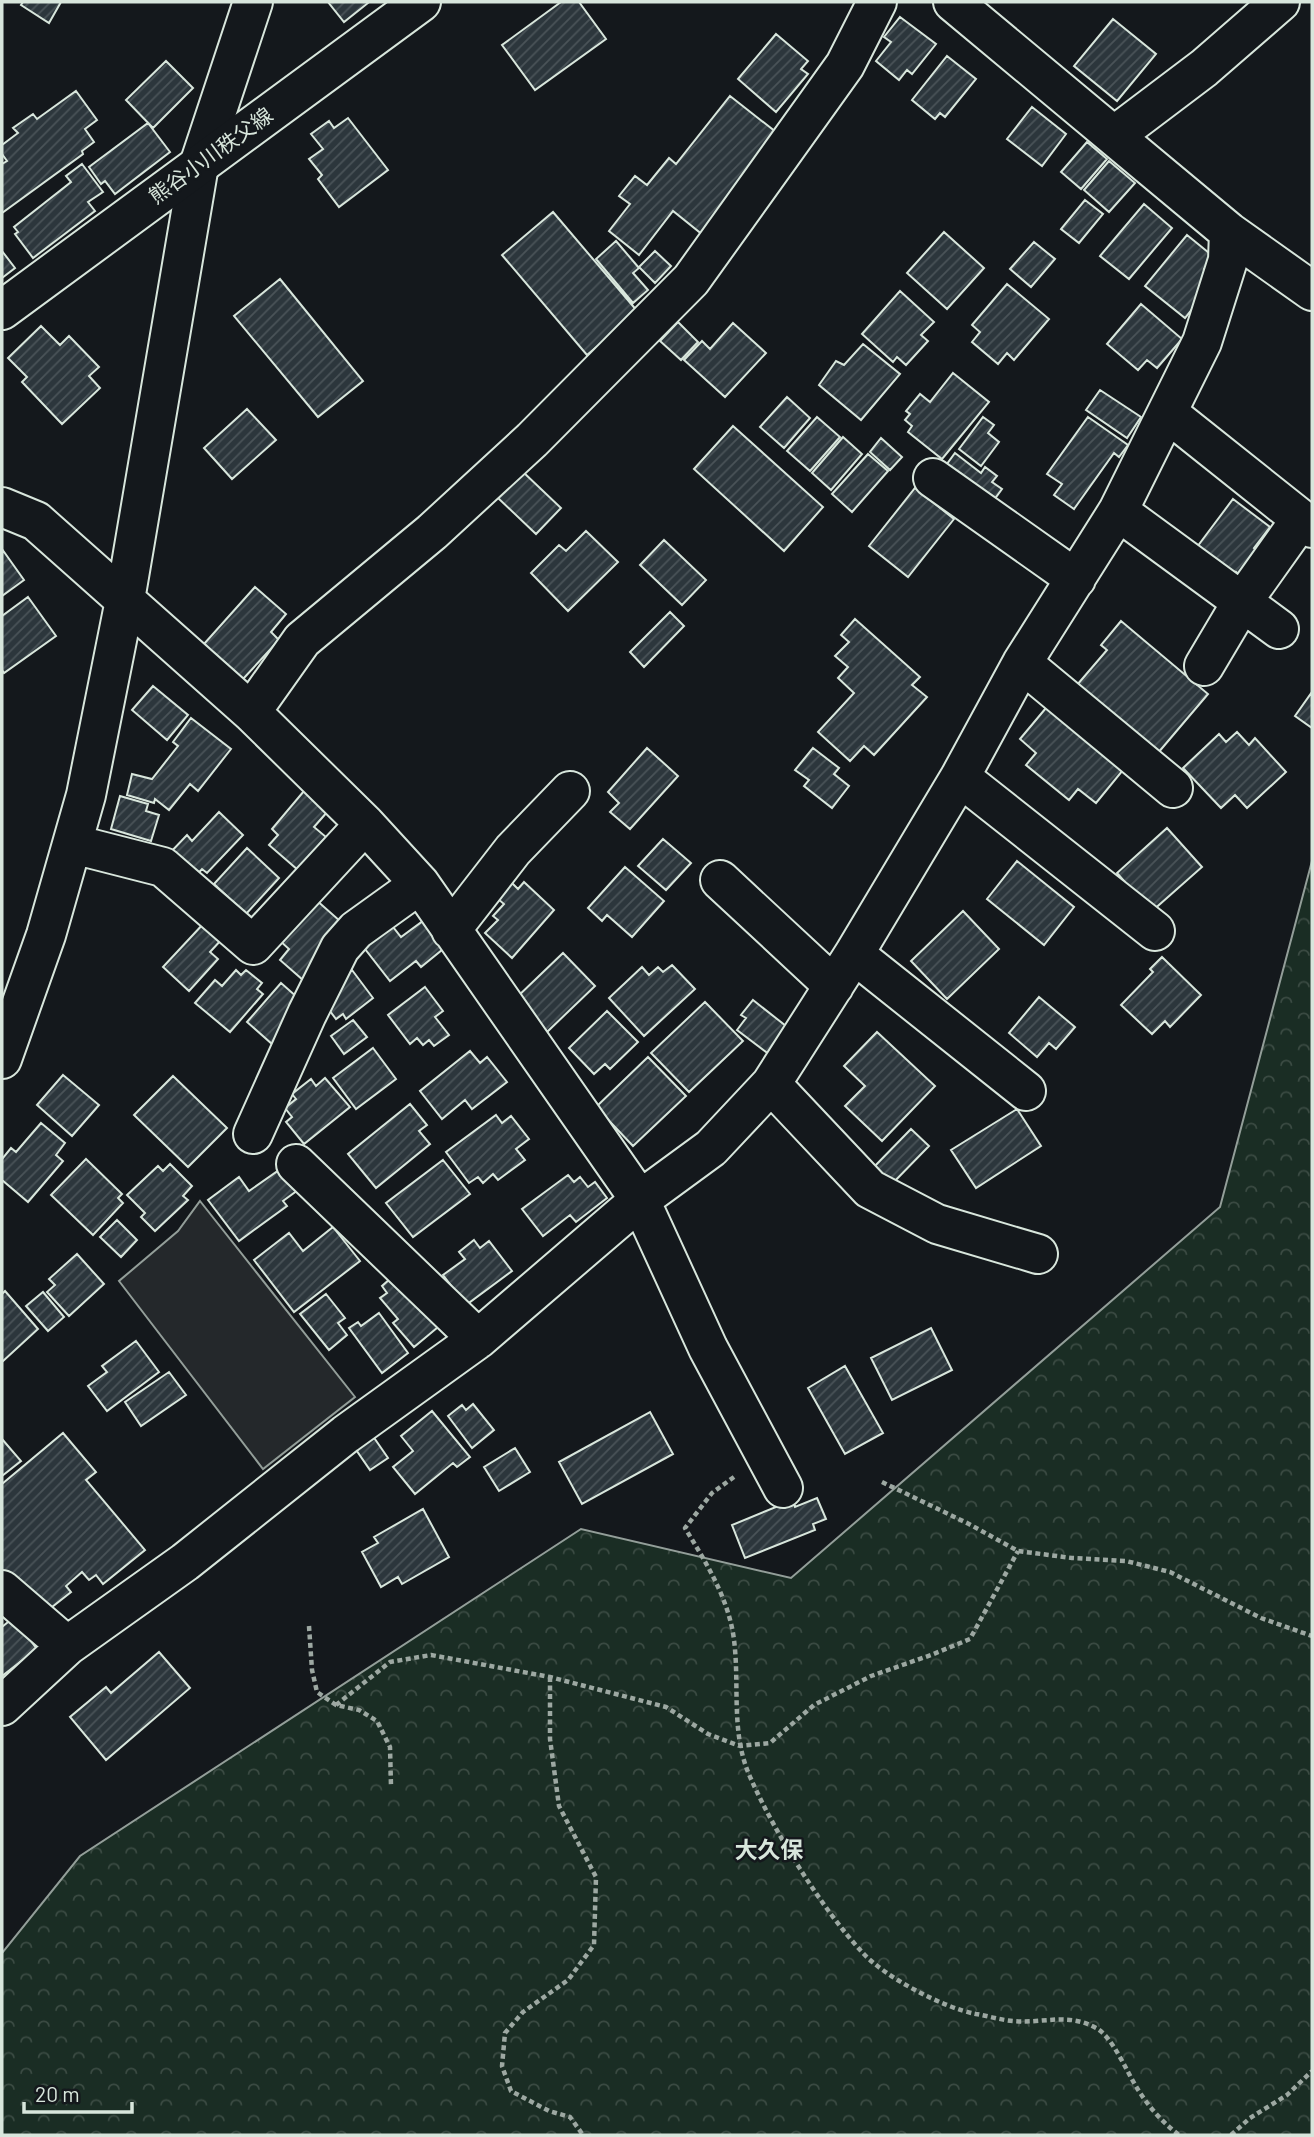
<svg xmlns="http://www.w3.org/2000/svg" width="1314" height="2137" viewBox="0 0 1314 2137" font-family="Barlow,'Noto Sans JP',sans-serif">
	<style>
		.forest { fill: url(#forest-crowns); stroke: #939e99; stroke-width: 2 }
		.parking { fill: #24282b; stroke: #939e99; stroke-width: 2 }
		.building { fill: url(#building-hatch); stroke: #d8e6dc; stroke-width: 2 }
		.lines { fill: none; stroke-linecap: round; stroke-linejoin: round }
		.minor-casing { stroke: #d8e6dc; stroke-width: 42 }
		.major-casing { stroke: #d8e6dc; stroke-width: 42 }
		.path { stroke: #9da8a2; stroke-width: 4.5; stroke-dasharray: 5 3.5; stroke-linecap: butt }
		.minor { stroke: #14181c; stroke-width: 38 }
		.major { stroke: #14181c; stroke-width: 38 }
		.labels { text-anchor: middle; stroke-width: 5; stroke-linejoin: round; paint-order: stroke }
		.street-label { font-size: 21px; fill: #d8e6dc; stroke: #14181c }
		.neighbourhood-label { font-size: 23px; font-weight: bold; fill: #d8e6dc; stroke: #14181c }
	</style>
	<defs>
		<pattern id="forest-crowns" width="20" height="18" patternUnits="userSpaceOnUse" patternTransform="scale(1.75)"><rect width="20" height="18" fill="#1a2d24"/><path d="M2 6a3 3 0 1 1 6 0M12 15a3 3 0 1 1 6 0" fill="none" stroke="#3b4b43"/></pattern>
		<pattern id="building-hatch" width="6" height="6" patternUnits="userSpaceOnUse" patternTransform="scale(1.75)"><rect width="6" height="6" fill="#2c363c"/><path d="M-1 1l2-2M0 6l6-6M5 7l2-2" fill="none" stroke="#4a5358"/></pattern>
	</defs>
	<rect width="100%" height="100%" fill="#14181c"/>
	<path class="forest" d="M1312,861V2135H2V1953L80,1856L581,1529L791,1578L1220,1207Z"/>
	<path class="parking" d="M200,1201L355,1397L263,1469L119,1281L178,1231Z"/>
	<path class="building" d="M23,2H61L49,23L21,5Z
		M328,2H367L368,3L344,22Z
		M561,2H579L606,39L535,90L502,45Z
		M900,17L936,44L912,74L907,70L899,80L876,61L891,42L884,37Z
		M1113,19L1156,54L1117,101L1074,66Z
		M776,34L808,61L801,69L808,74L776,112L738,79Z
		M947,56L976,79L945,117L940,113L935,119L912,100Z
		M166,61L193,88L153,128L126,100Z
		M76,91L97,120L85,129L94,142L82,151L83,154L2,213V164L7,161L2,154V145L18,133L13,128L33,114L37,119Z
		M730,96L781,136L703,235L673,211L639,255L609,231L630,204L619,196L635,176L647,185L669,158L676,164Z
		M1032,107L1066,134L1042,166L1007,139Z
		M348,118L388,170L339,207L318,179L322,175L309,159L323,149L311,134L329,121L334,128Z
		M148,123L170,152L115,194L105,181L101,184L89,167Z
		M1087,142L1107,159L1081,189L1061,172Z
		M1109,161L1135,183L1109,212L1084,190Z
		M82,164L103,192L88,202L95,211L33,258L15,234L18,232L14,227L71,182L66,176Z
		M1085,200L1103,214L1079,243L1061,229Z
		M1144,204L1172,228L1129,279L1100,256Z
		M553,212L638,312L587,355L502,255Z
		M944,232L984,268L947,309L907,273Z
		M1187,235L1214,257L1204,269L1216,279L1185,318L1145,286Z
		M616,241L639,268L633,273L648,290L633,303L596,259Z
		M1034,242L1055,259L1031,287L1010,269Z
		M2,251L15,268L2,278Z
		M655,251L671,266L655,283L639,267Z
		M280,279L363,381L318,417L234,316Z
		M1007,284L1049,319L1014,360L1007,353L998,364L972,342L980,332L972,325Z
		M900,291L934,322L921,335L928,341L906,365L897,357L893,362L862,334Z
		M1141,304L1182,339L1157,368L1147,360L1138,370L1107,344Z
		M678,322L698,342L681,360L660,341Z
		M733,323L766,353L725,397L684,360L702,341L710,349Z
		M41,326L60,345L69,336L99,367L89,376L100,388L62,424L22,382L27,377L8,358Z
		M863,344L900,374L861,420L819,385L836,361L844,365Z
		M953,373L989,402L942,459L908,432L912,426L905,420L910,414L906,411L920,394L930,402Z
		M1100,390L1141,417L1127,438L1086,410Z
		M787,397L810,418L784,448L760,427Z
		M247,409L276,440L232,479L204,448Z
		M817,417L840,437L810,471L787,451Z
		M983,417L994,425L988,433L999,442L981,466L959,449Z
		M1088,417L1128,445L1119,457L1114,453L1074,509L1054,495L1062,484L1047,474Z
		M733,426L823,507L784,551L694,469Z
		M843,437L862,454L831,490L812,473Z
		M881,438L902,457L890,470L870,452Z
		M955,453L981,473L985,467L997,476L992,482L1002,489L988,508L941,472Z
		M868,454L888,471L852,512L832,494Z
		M522,471L561,508L536,534L498,498Z
		M915,488L954,519L908,577L869,546Z
		M1233,499L1270,527L1254,548L1263,555L1245,579L1236,572L1227,584L1191,555Z
		M586,531L618,562L568,611L531,573L559,545L566,551Z
		M664,540L706,580L682,605L640,565Z
		M2,549L24,580L2,596Z
		M255,587L286,614L271,632L279,640L243,679L204,644Z
		M28,597L56,636L4,673L2,670V616Z
		M670,612L684,626L644,667L630,652Z
		M855,619L920,677L912,685L927,697L874,755L864,746L850,761L818,732L854,693L838,678L848,667L835,656L849,642L841,635Z
		M1121,621L1208,694L1152,760L1071,692L1107,650L1101,645Z
		M153,686L188,715L167,740L132,710Z
		M1312,692V728L1295,716Z
		M1051,702L1128,764L1096,803L1078,789L1069,800L1026,765L1036,753L1020,739Z
		M191,718L231,749L198,791L190,784L169,810L155,799L154,803L127,795L132,774L152,779L178,746L173,742Z
		M1237,732L1249,745L1255,738L1286,772L1247,808L1235,795L1221,808L1183,768L1219,734L1226,742Z
		M647,748L678,776L630,829L610,812L619,803L608,792Z
		M813,748L839,768L834,774L849,786L832,808L804,786L809,780L795,770Z
		M304,791L328,811L314,827L326,837L298,870L269,845L278,835L272,829Z
		M120,796L148,804L146,811L159,815L151,841L111,829Z
		M219,812L243,835L207,873L202,869L193,879L168,855L187,835L192,841Z
		M1167,828L1202,867L1151,912L1117,873Z
		M663,839L691,863L666,890L638,866Z
		M247,848L279,878L246,914L214,884Z
		M1017,861L1074,907L1044,945L987,899Z
		M625,867L664,901L632,937L607,915L602,921L588,908Z
		M524,882L554,910L512,958L485,933L498,920L493,916L504,904L498,899L512,883L518,889Z
		M315,899L349,929L303,980L280,960L289,949L279,940Z
		M963,911L999,949L947,999L911,961Z
		M386,918L401,937L427,918L448,945L421,967L416,961L390,981L358,940Z
		M205,922L223,938L210,952L218,959L189,991L163,967Z
		M563,953L595,986L547,1032L515,999Z
		M1162,957L1201,995L1170,1027L1165,1021L1152,1034L1121,1005L1153,972L1150,969Z
		M672,965L695,989L644,1036L609,998L642,967L649,975L658,967L663,972Z
		M236,970L241,975L246,970L262,983L257,989L263,994L230,1032L195,1003L215,980L222,986Z
		M352,970L373,998L346,1019L343,1014L336,1019L323,1002L325,990Z
		M281,983L306,1005L272,1044L247,1022Z
		M425,987L443,1011L435,1017L449,1035L434,1046L429,1040L423,1045L417,1038L410,1044L388,1015Z
		M1039,997L1075,1027L1056,1049L1049,1043L1037,1057L1009,1033Z
		M753,1000L791,1030L770,1055L737,1030L746,1018L741,1015Z
		M705,1002L743,1041L689,1092L651,1053Z
		M607,1011L638,1042L610,1069L605,1064L594,1074L569,1048Z
		M353,1020L367,1037L344,1054L331,1036Z
		M877,1032L935,1086L882,1141L845,1106L865,1086L844,1066Z
		M373,1048L396,1079L356,1109L333,1078Z
		M470,1051L480,1063L487,1057L507,1082L472,1109L465,1100L442,1119L420,1091Z
		M648,1057L686,1096L633,1146L596,1107Z
		M63,1075L99,1105L72,1136L37,1105Z
		M173,1076L227,1128L188,1167L134,1115Z
		M325,1078L350,1107L304,1144L286,1122L292,1117L285,1108L296,1099L292,1094L311,1079L316,1086Z
		M410,1104L427,1125L419,1131L430,1144L376,1188L348,1154Z
		M1017,1109L1041,1146L976,1188L951,1150Z
		M496,1115L502,1123L511,1116L529,1139L516,1149L525,1160L498,1180L493,1174L483,1183L478,1177L469,1183L446,1152Z
		M41,1123L65,1143L56,1155L63,1161L28,1202L2,1180V1159L11,1148L16,1152Z
		M911,1129L929,1146L888,1188L870,1171Z
		M86,1159L122,1194L118,1198L123,1203L93,1235L51,1195Z
		M443,1160L470,1194L413,1237L386,1203Z
		M170,1164L192,1186L183,1196L188,1200L155,1231L141,1217L145,1213L127,1195L158,1166L163,1171Z
		M282,1168L298,1190L283,1201L287,1206L239,1241L208,1200L239,1177L249,1191Z
		M568,1175L574,1182L580,1177L588,1187L595,1182L607,1198L576,1222L570,1215L543,1236L522,1209Z
		M117,1220L137,1240L121,1257L100,1237Z
		M333,1227L360,1261L294,1312L254,1260L289,1233L303,1251Z
		M474,1240L480,1248L489,1241L512,1271L466,1305L443,1275L465,1259L459,1252Z
		M77,1254L104,1284L69,1316L47,1292L55,1285L49,1279Z
		M398,1272L443,1323L414,1347L393,1323L398,1319L380,1298L387,1293L382,1286Z
		M5,1291L38,1329L2,1362V1294Z
		M43,1292L64,1317L48,1331L26,1306Z
		M326,1294L345,1318L338,1323L347,1335L329,1350L300,1314Z
		M379,1313L408,1353L382,1373L349,1328L358,1322L361,1326Z
		M931,1328L952,1370L892,1400L871,1358Z
		M136,1341L159,1372L107,1411L88,1386L107,1372L102,1366Z
		M845,1366L883,1433L845,1454L808,1388Z
		M169,1372L186,1395L141,1426L125,1402Z
		M473,1404L494,1430L472,1448L448,1416L462,1405L466,1410Z
		M432,1411L470,1457L457,1467L453,1463L415,1494L393,1467L413,1451L401,1436Z
		M650,1412L673,1454L582,1504L559,1462Z
		M368,1429L388,1458L370,1470L350,1441Z
		M63,1433L96,1472L86,1480L145,1550L103,1584L96,1575L89,1580L82,1572L66,1586L71,1592L47,1611L2,1576V1484Z
		M2,1439L21,1461L2,1476Z
		M515,1448L530,1472L499,1491L484,1467Z
		M817,1498L826,1519L813,1524L815,1530L745,1558L732,1525L793,1500L795,1507Z
		M423,1509L449,1557L402,1584L398,1577L381,1587L362,1552L378,1543L374,1537Z
		M13,1618L37,1649L2,1676V1627Z
		M159,1652L190,1688L106,1760L70,1717L106,1687L111,1693Z"/>
	<g class="lines">
		<g class="minor-casing">
			<path id="minor" d="M953,2L1229,232L1312,291
				M1114,136L1204,68L1280,2
				M1169,414L1312,528
				M933,478L1076,579
				M2,507L36,521L251,712L365,824L420,884L640,1200L708,1348L783,1488
				M1118,511L1279,629
				M1022,663L1173,788
				M1204,666L1242,602L1301,519
				M251,712L302,640L432,532L532,440L691,280L845,65L877,2
				M960,777L1155,931
				M73,844L163,867L253,945L365,824
				M720,880L834,986
				M451,930L513,850L570,791
				M854,954L1026,1091
				M2,1059L46,935L86,795L125,600L199,165L253,2
				M771,1084L870,1189L937,1224L1038,1254
				M253,1134L307,1014L340,948L356,930L420,884
				M296,1164L478,1339
				M2,1590L67,1646
				M2,1706L67,1646L185,1562L346,1434L478,1339L640,1200L711,1148L771,1084L854,954L960,777L1022,663L1118,511L1202,342L1228,260L1229,232"/>
		</g>
		<g class="major-casing">
			<path id="major" d="M2,310L421,2"/>
		</g>
		<path class="path" d="M734,1477L712,1493L685,1528C705,1561 726,1594 733,1633C741,1682 729,1732 751,1779C775,1833 822,1909 862,1952C884,1977 944,2008 976,2014C988,2016 1001,2020 1013,2021C1043,2024 1067,2012 1096,2028C1112,2036 1127,2072 1137,2088C1148,2106 1162,2122 1179,2135
			M882,1482L969,1524L1018,1551L1072,1558L1126,1561L1170,1572L1261,1618L1312,1636
			M309,1626L312,1670L317,1692L336,1705L359,1710L377,1721L390,1747L391,1786
			M550,1677V1739L559,1806L596,1877L594,1945L568,1980L523,2012L505,2033L502,2066L511,2091L549,2111L570,2117L583,2135
			M336,1705L390,1662L431,1655L550,1677L666,1707L708,1734L740,1746L770,1743L814,1705L871,1676L931,1655L970,1639L1018,1551
			M1231,2135L1250,2118L1287,2095L1312,2071"/>
		<use href="#minor" class="minor"/>
		<use href="#major" class="major"/>
	</g>
	<g class="labels">
		<g class="street-label">
			<text transform="translate(211 156) rotate(-36)" y="7">熊谷小川秩父線</text>
		</g>
		<g class="neighbourhood-label">
			<text x="769" y="1858">大久保</text>
		</g>
	</g>
	<rect width="1314" height="2137" fill="none" stroke="#d8e6dc" stroke-width="7"/>
	<path d="M24 2102v10h108v-10" fill="none" stroke="#d8e6dc" stroke-width="3.5"/>
	<text x="35" y="2102" font-size="21" fill="#d8e6dc" stroke="#14181c" stroke-width="5" paint-order="stroke">20 m</text>
</svg>
